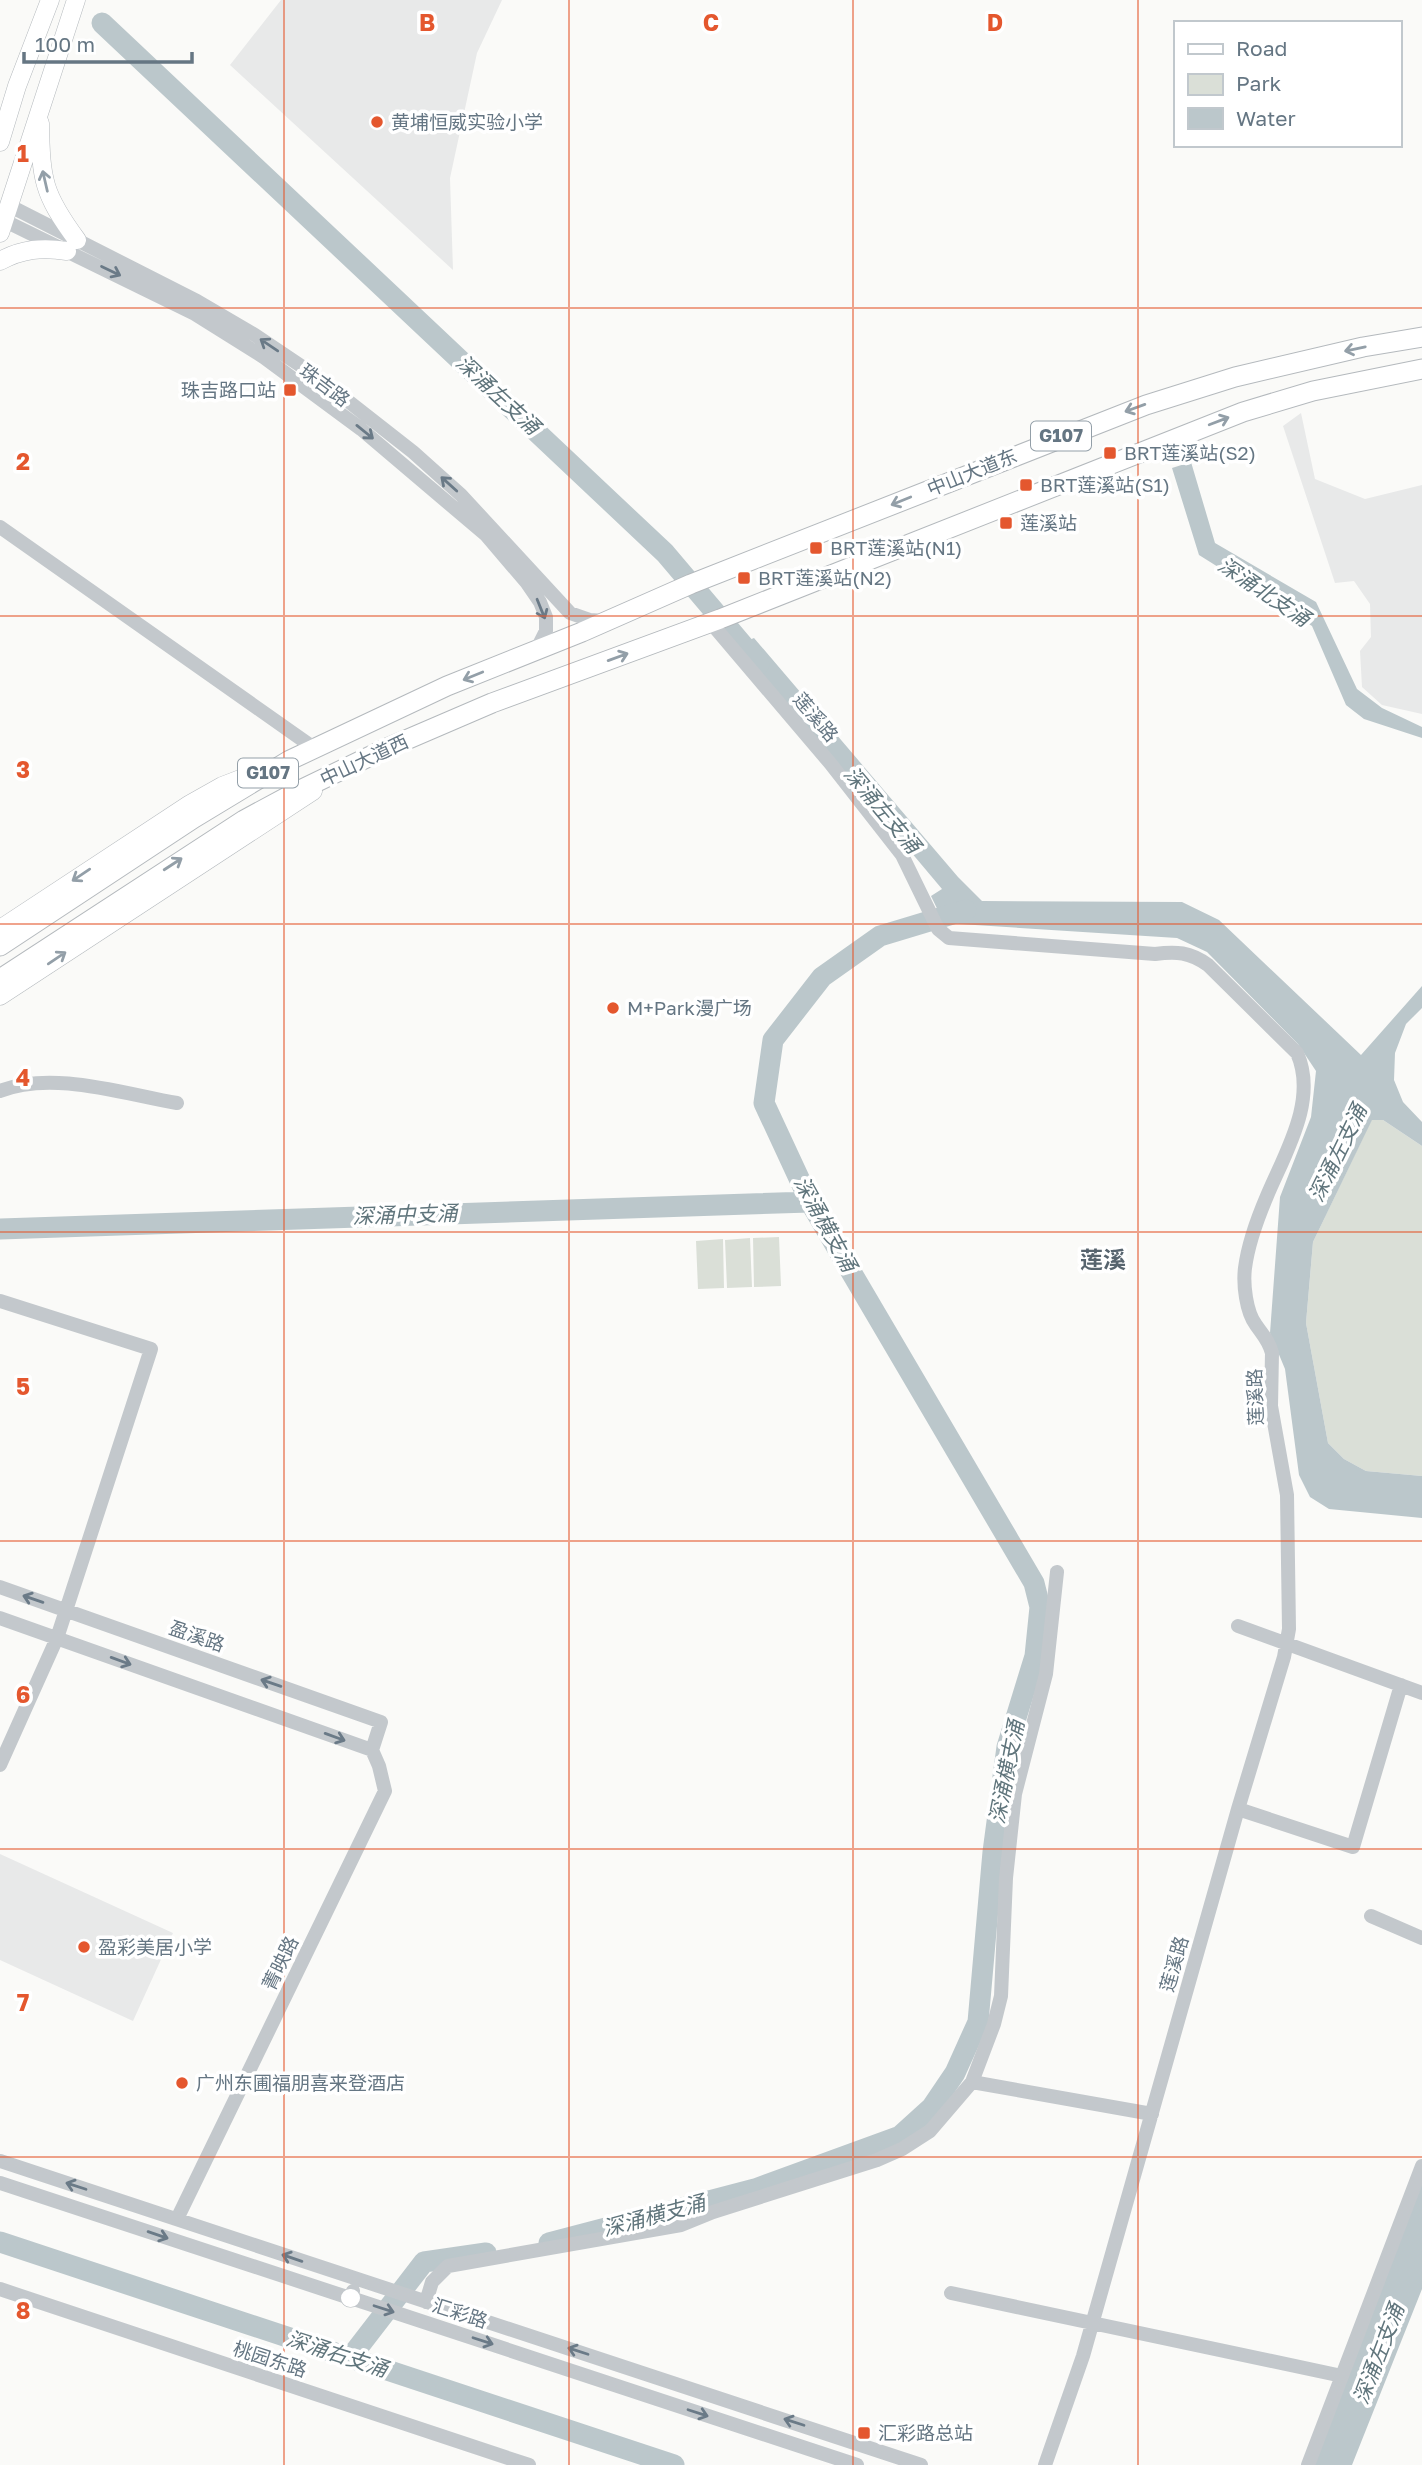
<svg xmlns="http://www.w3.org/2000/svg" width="1422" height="2465" viewBox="0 0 1422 2465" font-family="'Golos Text','Noto Sans SC',sans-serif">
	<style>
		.built { fill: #e8e9e9 }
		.green { fill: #dadfd7 }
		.water { fill: #bbc7cb }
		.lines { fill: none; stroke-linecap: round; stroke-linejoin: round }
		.river { stroke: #bbc7cb; stroke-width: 21 }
		.major-casing { stroke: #b5babe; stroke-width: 19 }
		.highway-casing { stroke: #b4b9bd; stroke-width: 21 }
		.minor { stroke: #c3c8cc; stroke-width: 14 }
		.major { stroke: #fff; stroke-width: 18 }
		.highway { stroke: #fff; stroke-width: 19 }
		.oneway { stroke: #939fa8 }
		.oneway2 { stroke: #6a7a87 }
		.grid { fill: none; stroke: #e4572e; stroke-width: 2; stroke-opacity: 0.55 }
		.poi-dot { fill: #e4572e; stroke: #fff; stroke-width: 2.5 }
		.labels { text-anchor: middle; stroke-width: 7; stroke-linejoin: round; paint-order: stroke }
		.shield { fill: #fff; stroke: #939fa8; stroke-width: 2 }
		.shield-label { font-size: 18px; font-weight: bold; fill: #657683 }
		.poi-label { font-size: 19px; fill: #657683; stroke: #fff; text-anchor: start }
		.street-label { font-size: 19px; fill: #657683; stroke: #fff }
		.water-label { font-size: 21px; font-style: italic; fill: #60757c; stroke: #fff }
		.quarter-label { font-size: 23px; font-weight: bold; fill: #57646e; stroke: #fff }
		.grid-label { font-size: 23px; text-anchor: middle; font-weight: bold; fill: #e4572e; stroke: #fff; stroke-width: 7; stroke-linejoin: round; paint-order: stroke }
	</style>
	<rect width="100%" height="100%" fill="#fafaf8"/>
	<path class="built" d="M281,0H502L477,53L450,178L453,270L230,65Z
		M1301,413L1315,479L1365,499L1422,485V714L1382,705L1362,687L1360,651L1371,637L1370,604L1354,581L1335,583L1283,426Z
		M0,1854L173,1933L133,2021L0,1960Z"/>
	<path class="green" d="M1372,1119L1383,1120L1422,1146V1476L1366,1471L1344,1459L1328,1443L1306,1323L1313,1242Z
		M779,1237L781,1286L754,1287L753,1238Z
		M750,1238L752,1287L727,1288L725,1240Z
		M723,1239L724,1288L698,1289L696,1241Z"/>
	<path class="water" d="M1191,462L1215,543L1316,602L1357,689L1382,708L1422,727V738L1364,719L1346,705L1312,626L1199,555L1172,468Z
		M754,638L958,877L982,901L1182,902L1219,920L1361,1055L1422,986V1008L1406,1024L1395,1053L1394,1080L1403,1102L1422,1122V1146L1383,1120H1372L1313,1242L1306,1323L1328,1443L1344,1459L1366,1471L1422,1476V1518L1329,1509L1310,1497L1299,1475L1285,1369L1270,1333L1280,1197L1311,1117L1316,1071L1298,1044L1207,952L1177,938L944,923L931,896L942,889L737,645Z
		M1422,2182V2289L1352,2465H1313Z"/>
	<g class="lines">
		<path class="river" d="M102,23L665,553L759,664
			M0,1229L810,1202
			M0,2242L674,2465
			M549,2243L755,2189L900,2136L932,2107L955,2073L978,2022L993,1852L1007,1747L1035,1656L1040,1607L1034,1583L810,1202L764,1103L773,1040L822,977L880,936L966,910
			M350,2358L424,2262L486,2253"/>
		<g class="major-casing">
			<path id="major" d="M40,123C41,180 43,194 77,240
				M0,142L17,86L50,0
				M0,233L76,0
				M0,261C22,249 42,247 67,251
				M0,929L190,804L222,786L261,771
				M0,996L313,791
				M350,2298H351"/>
		</g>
		<g class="highway-casing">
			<path id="highway" d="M0,946L194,818L290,760L447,686L582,632L691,584L1146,405L1235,377L1363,347L1422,337
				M0,979L244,820L296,792L385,749L492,703L720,619L1243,412L1313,391L1422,369"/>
		</g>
		<path class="minor" d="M10,206L197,301L255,335L316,376L413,452L461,495L570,613L590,620L605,621
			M5,221L195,314L265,358L361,429L486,535L527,583L540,602L546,617V631L536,651
			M0,527L314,748
			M711,623L830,763L902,855L938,929L949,938L1155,954C1176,951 1190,952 1208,965L1297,1053C1318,1100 1285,1153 1267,1196C1258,1217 1248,1245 1245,1268C1243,1284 1246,1312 1256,1325C1263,1335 1269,1341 1272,1353L1271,1406L1287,1495L1289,1629L1284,1657L1238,1809L1083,2356L1045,2465
			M0,1091C52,1070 124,1094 177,1103
			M0,1301L151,1349L57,1638L0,1765
			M0,1587L381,1722L372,1750L379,1766L385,1791L177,2219
			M0,1618L372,1750
			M1238,1626L1422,1693
			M1238,1809L1353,1847L1401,1685
			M1371,1916L1422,1938
			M972,2082L1152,2114
			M0,2161L921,2465
			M0,2183L350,2298L353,2291
			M0,2289L529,2465
			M951,2293L1342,2376
			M351,2298L857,2465
			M426,2302L432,2282L448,2266L681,2225L713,2212L877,2160L902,2149L930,2131L972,2082L994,2024L1001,1996L1006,1878L1015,1794L1046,1674L1057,1572
			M1308,2465L1422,2166"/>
		<use href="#major" class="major"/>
		<use href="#highway" class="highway"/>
	</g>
	<defs><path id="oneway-shaft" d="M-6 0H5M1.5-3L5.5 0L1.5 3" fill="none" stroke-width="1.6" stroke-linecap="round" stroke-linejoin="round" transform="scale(1.75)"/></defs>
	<g class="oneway">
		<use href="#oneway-shaft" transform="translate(45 181) rotate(-103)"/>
		<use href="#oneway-shaft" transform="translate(1355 349) rotate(168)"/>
		<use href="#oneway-shaft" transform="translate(1135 408) rotate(160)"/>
		<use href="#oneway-shaft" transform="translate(1219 421) rotate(-21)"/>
		<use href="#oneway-shaft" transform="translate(901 501) rotate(158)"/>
		<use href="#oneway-shaft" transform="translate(618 657) rotate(-20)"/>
		<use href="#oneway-shaft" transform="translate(473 676) rotate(158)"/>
		<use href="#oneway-shaft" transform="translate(173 864) rotate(-33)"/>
		<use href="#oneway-shaft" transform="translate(81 875) rotate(146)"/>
		<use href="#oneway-shaft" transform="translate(57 958) rotate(-34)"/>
	</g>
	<g class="oneway2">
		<use href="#oneway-shaft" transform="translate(111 271) rotate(26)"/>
		<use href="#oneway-shaft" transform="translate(269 345) rotate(-146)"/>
		<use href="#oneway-shaft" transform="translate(365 432) rotate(39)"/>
		<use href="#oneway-shaft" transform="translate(449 484) rotate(-138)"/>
		<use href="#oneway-shaft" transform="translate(541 609) rotate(68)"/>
		<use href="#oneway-shaft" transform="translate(33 1599) rotate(-161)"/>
		<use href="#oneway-shaft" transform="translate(121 1661) rotate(20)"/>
		<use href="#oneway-shaft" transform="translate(271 1683) rotate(-161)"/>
		<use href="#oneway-shaft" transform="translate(335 1737) rotate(20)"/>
		<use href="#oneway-shaft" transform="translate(76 2186) rotate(-162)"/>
		<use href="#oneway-shaft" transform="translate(158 2235) rotate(19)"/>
		<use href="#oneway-shaft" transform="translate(292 2258) rotate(-161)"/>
		<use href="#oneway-shaft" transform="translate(384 2309) rotate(18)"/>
		<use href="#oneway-shaft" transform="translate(483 2341) rotate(18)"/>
		<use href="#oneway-shaft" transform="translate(578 2351) rotate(-162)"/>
		<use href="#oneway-shaft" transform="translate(698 2413) rotate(18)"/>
		<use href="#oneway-shaft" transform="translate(794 2422) rotate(-162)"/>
	</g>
	<path class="grid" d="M284,0V2465M569,0V2465M853,0V2465M1138,0V2465M0,308H1422M0,616H1422M0,924H1422M0,1232H1422M0,1541H1422M0,1849H1422M0,2157H1422"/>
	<g class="poi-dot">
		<circle cx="377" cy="122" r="7"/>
		<rect x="283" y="383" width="14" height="14" rx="3.5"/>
		<rect x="1103" y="446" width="14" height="14" rx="3.5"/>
		<rect x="1019" y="478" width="14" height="14" rx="3.5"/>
		<rect x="999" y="516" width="14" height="14" rx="3.5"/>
		<rect x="809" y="541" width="14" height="14" rx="3.5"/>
		<rect x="737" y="571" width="14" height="14" rx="3.5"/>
		<circle cx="613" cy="1008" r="7"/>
		<circle cx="84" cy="1947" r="7"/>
		<circle cx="182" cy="2083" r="7"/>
		<rect x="857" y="2426" width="14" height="14" rx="3.5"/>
	</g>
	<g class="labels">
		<g class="shield">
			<rect x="1031" y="421.5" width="60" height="29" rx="5"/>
			<rect x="238" y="758.5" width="60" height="29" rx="5"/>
		</g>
		<g class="shield-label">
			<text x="1061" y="442">G107</text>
			<text x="268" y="779">G107</text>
		</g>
		<g class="poi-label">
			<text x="391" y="129">黄埔恒威实验小学</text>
			<text x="276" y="397" text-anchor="end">珠吉路口站</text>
			<text x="1124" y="460">BRT莲溪站(S2)</text>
			<text x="1040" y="492">BRT莲溪站(S1)</text>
			<text x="1020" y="530">莲溪站</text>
			<text x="830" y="555">BRT莲溪站(N1)</text>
			<text x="758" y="585">BRT莲溪站(N2)</text>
			<text x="627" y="1015">M+Park漫广场</text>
			<text x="98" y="1954">盈彩美居小学</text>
			<text x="196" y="2090">广州东圃福朋喜来登酒店</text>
			<text x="878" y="2440">汇彩路总站</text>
		</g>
		<g class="street-label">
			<text transform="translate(325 385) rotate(37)" y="7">珠吉路</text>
			<text transform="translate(972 472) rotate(-22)" y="7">中山大道东</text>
			<text transform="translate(816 717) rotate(50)" y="7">莲溪路</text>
			<text transform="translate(364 760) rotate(-25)" y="7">中山大道西</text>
			<text transform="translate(1255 1397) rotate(-92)" y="7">莲溪路</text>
			<text transform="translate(197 1636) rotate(19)" y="7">盈溪路</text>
			<text transform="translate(280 1963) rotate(-64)" y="7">菁映路</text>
			<text transform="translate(1174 1964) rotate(-74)" y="7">莲溪路</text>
			<text transform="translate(460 2313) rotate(18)" y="7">汇彩路</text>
			<text transform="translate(270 2359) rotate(18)" y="7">桃园东路</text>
		</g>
		<g class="water-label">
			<text transform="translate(498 395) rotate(43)" y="7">深涌左支涌</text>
			<text transform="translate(1264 592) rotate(34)" y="7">深涌北支涌</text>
			<text transform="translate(882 810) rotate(50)" y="7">深涌左支涌</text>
			<text transform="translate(1338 1153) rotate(-64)" y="7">深涌左支涌</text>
			<text transform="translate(405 1215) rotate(-2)" y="7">深涌中支涌</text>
			<text transform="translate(825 1224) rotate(61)" y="7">深涌横支涌</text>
			<text transform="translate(1007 1772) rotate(-79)" y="7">深涌横支涌</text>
			<text transform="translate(654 2216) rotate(-15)" y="7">深涌横支涌</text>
			<text transform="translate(337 2354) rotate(18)" y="7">深涌右支涌</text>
			<text transform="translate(1379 2354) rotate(-69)" y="7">深涌左支涌</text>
		</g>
		<g class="quarter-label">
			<text x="1103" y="1268">莲溪</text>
		</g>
	</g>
	<g class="grid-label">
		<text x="427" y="31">B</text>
		<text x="711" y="31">C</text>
		<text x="995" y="31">D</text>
		<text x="23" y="162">1</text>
		<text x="23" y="470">2</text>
		<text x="23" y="778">3</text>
		<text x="23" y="1086">4</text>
		<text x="23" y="1395">5</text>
		<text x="23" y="1703">6</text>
		<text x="23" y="2011">7</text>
		<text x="23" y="2319">8</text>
	</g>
	<rect x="1174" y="21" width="228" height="126" fill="#ffffff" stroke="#c1c8cd" stroke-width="2"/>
	<rect x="1188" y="44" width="35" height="10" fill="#ffffff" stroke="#c1c8cd" stroke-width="2"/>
	<text x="1236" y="56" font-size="21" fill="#657683">Road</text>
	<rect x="1188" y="74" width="35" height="21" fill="#dadfd7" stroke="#c1c8cd" stroke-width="2"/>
	<text x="1236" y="91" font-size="21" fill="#657683">Park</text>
	<rect x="1188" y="108" width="35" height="21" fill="#bbc7cb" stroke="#c1c8cd" stroke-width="2"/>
	<text x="1236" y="126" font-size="21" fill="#657683">Water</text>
	<path d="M24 52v10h168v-10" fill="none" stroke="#657683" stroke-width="3.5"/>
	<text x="35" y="52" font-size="21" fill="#657683" stroke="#ffffff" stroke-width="5" paint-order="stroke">100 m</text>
</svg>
